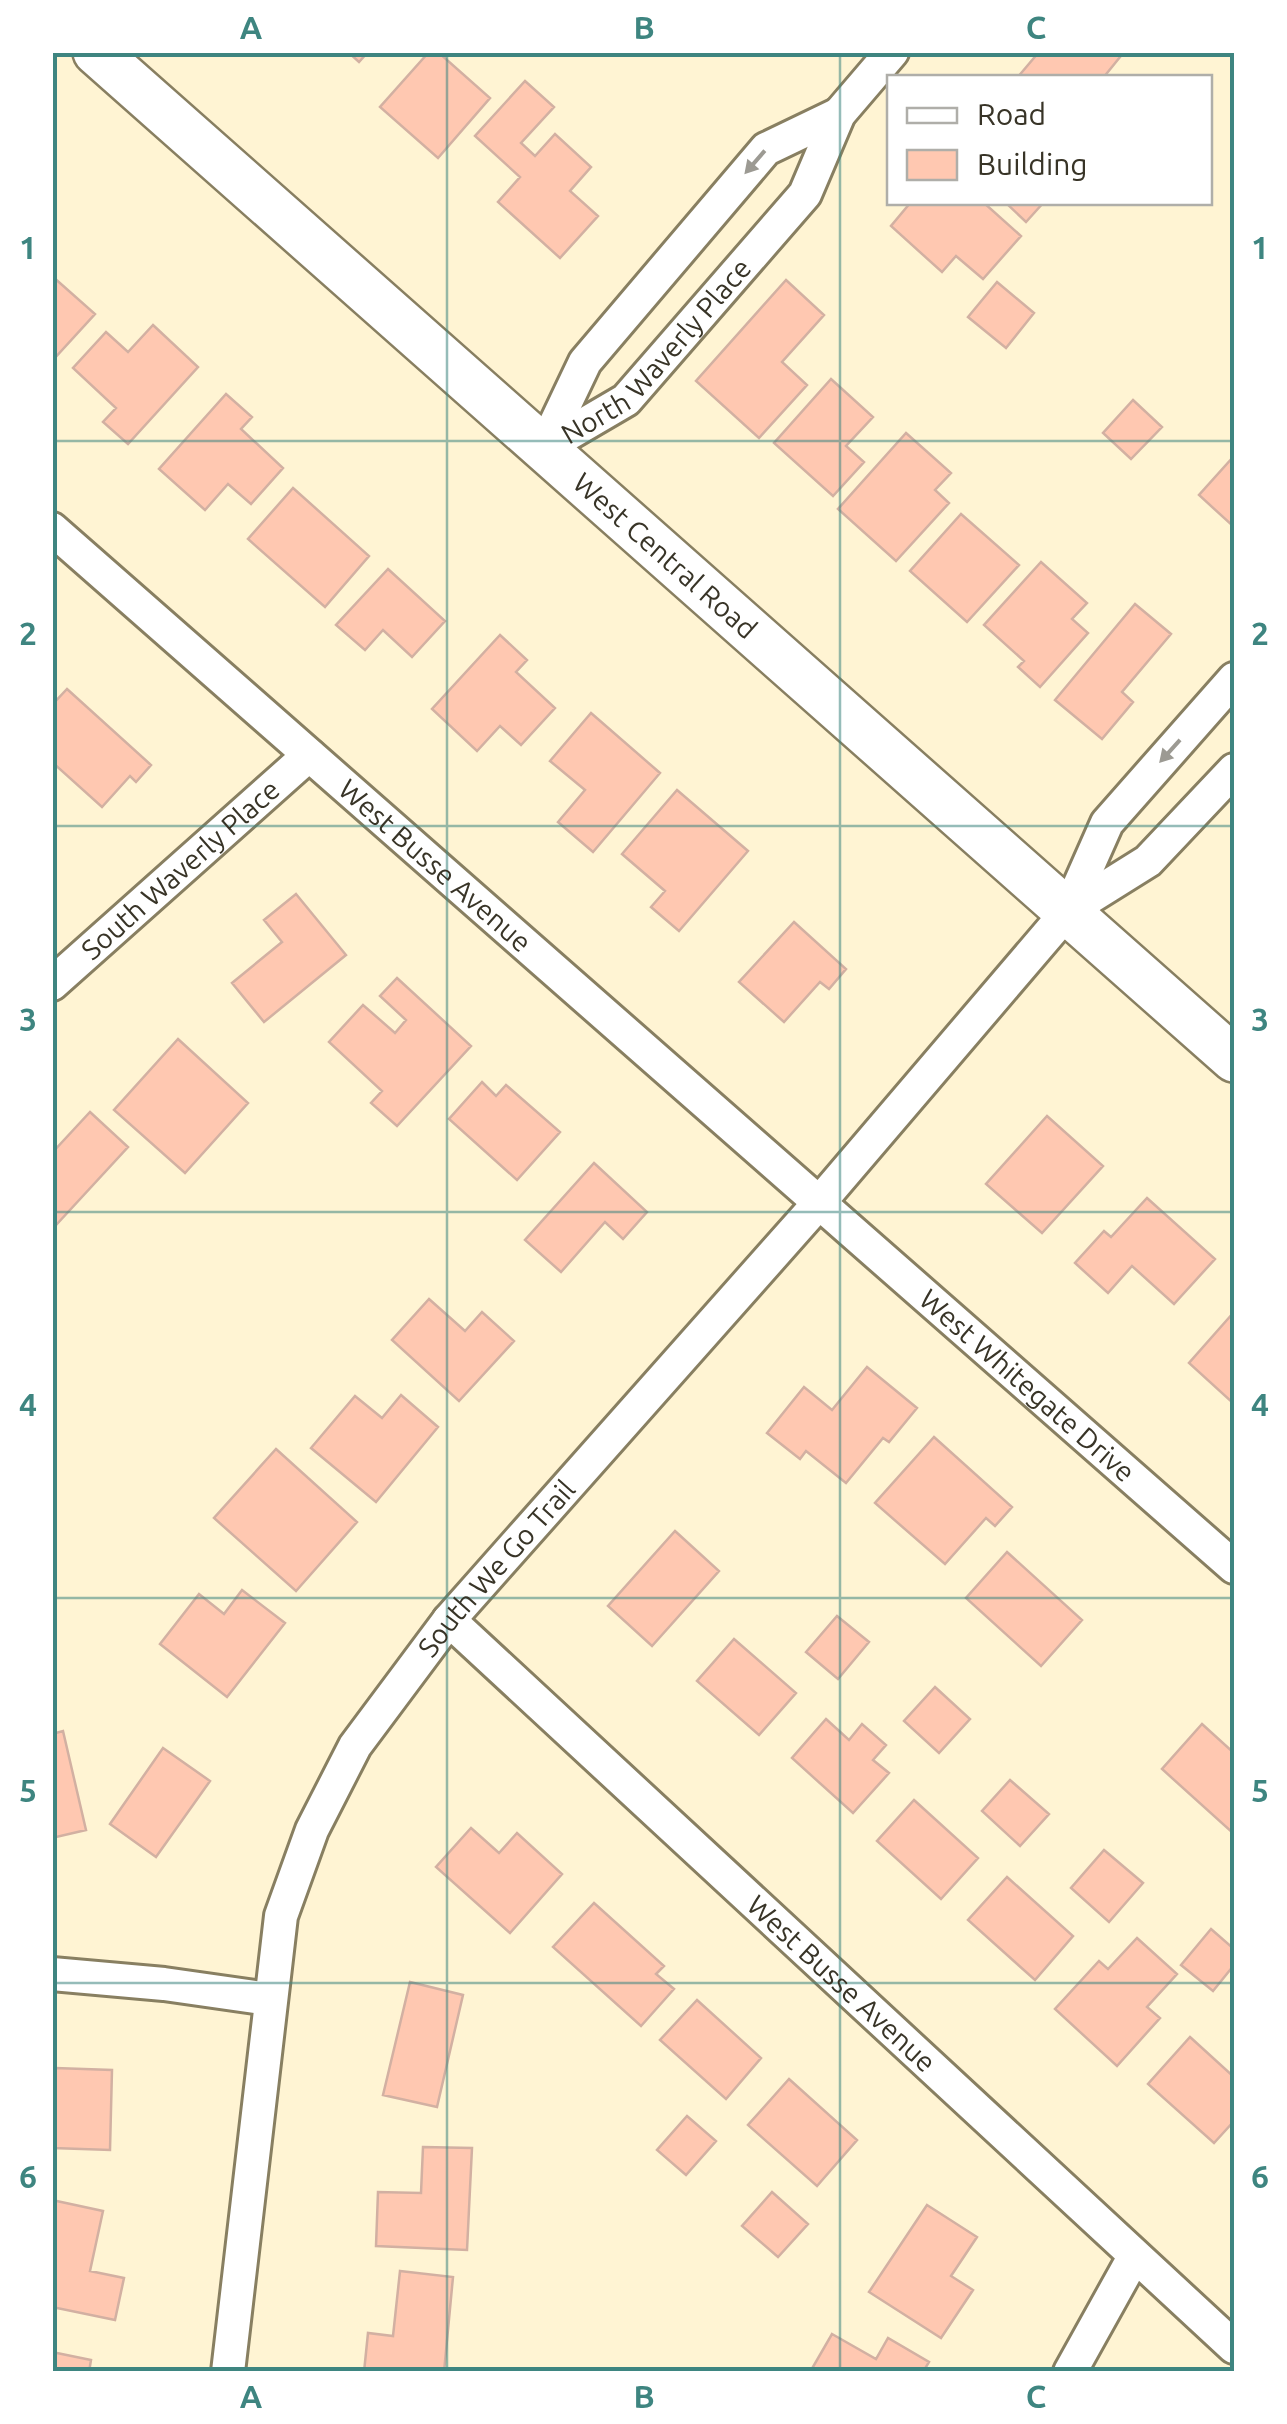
<svg xmlns="http://www.w3.org/2000/svg" width="1287" height="2424" viewBox="0 0 1287 2424" font-family="Ubuntu,sans-serif">
	<style>
		.building { fill: #ffc8b1; stroke: #d2b0a2; stroke-width: 2.5 }
		.lines { fill: none; stroke-linecap: round; stroke-linejoin: round }
		.street-casing { stroke: #887f61; stroke-width: 38 }
		.secondary-casing { stroke: #887f61; stroke-width: 50 }
		.street { stroke: #fff; stroke-width: 32 }
		.secondary { stroke: #fff; stroke-width: 45 }
		.oneway { fill: #9c9a93 }
		.grid { fill: none; stroke: #3e8580; stroke-width: 2.5; stroke-opacity: 0.55 }
		.labels { text-anchor: middle; stroke-width: 8; stroke-linejoin: round; paint-order: stroke }
		.street-label { font-size: 28px; fill: #383427; stroke: #fff }
		.neatline { fill: none; stroke: #3e8580; stroke-width: 4 }
		.grid-label { font-size: 32px; text-anchor: middle; font-weight: bold; fill: #3e8580 }
	</style>
	<rect width="100%" height="100%" fill="#fff4d3"/>
	<path class="building" d="M348,52H368L359,62Z
		M429,52H438L490,98L438,158L380,107Z
		M1039,52H1116L1120,57L1103,78H1017Z
		M525,81L554,107L521,143L535,156L555,134L591,167L570,191L598,216L560,258L498,202L520,177L475,136Z
		M911,202H983L1021,236L983,279L956,256L942,272L891,226Z
		M1005,202H1044L1026,222Z
		M52,276L95,314L52,361Z
		M786,280L824,315L782,362L807,385L759,438L696,381Z
		M997,282L1034,313L1006,348L968,317Z
		M153,325L198,367L128,444L103,422L116,408L73,368L106,332L128,352Z
		M831,379L873,417L846,446L864,462L833,496L774,443Z
		M226,394L252,417L241,429L283,468L251,504L228,484L205,510L159,469Z
		M1133,400L1162,427L1131,459L1103,433Z
		M906,433L951,473L935,490L949,503L896,561L838,509Z
		M1234,456V527L1199,495Z
		M293,488L369,556L325,607L248,539Z
		M961,514L1019,565L967,622L910,571Z
		M1041,562L1087,603L1072,619L1088,633L1040,687L1018,667L1024,661L984,625Z
		M388,569L445,621L412,657L383,630L365,650L336,625Z
		M1135,604L1171,634L1122,692L1133,702L1102,739L1055,700Z
		M500,635L527,660L516,672L555,708L521,745L500,726L477,751L432,709Z
		M67,689L151,765L136,782L130,776L102,807L52,762V705Z
		M591,713L660,773L593,852L558,822L585,790L550,761Z
		M677,790L748,851L679,931L651,907L665,891L622,854Z
		M296,894L346,955L264,1022L232,983L282,942L264,920Z
		M794,922L846,969L829,989L820,982L784,1022L739,982Z
		M397,978L471,1046L397,1126L371,1103L382,1091L329,1042L363,1005L395,1033L406,1020L380,996Z
		M178,1039L248,1103L185,1173L114,1110Z
		M482,1082L496,1096L506,1085L560,1132L517,1180L449,1119Z
		M90,1112L128,1147L57,1224L52,1219V1153Z
		M1047,1116L1103,1166L1042,1233L986,1184Z
		M594,1163L647,1212L623,1239L605,1222L561,1272L525,1240Z
		M1147,1198L1215,1259L1174,1304L1132,1266L1108,1293L1075,1263L1104,1231L1111,1237Z
		M429,1299L465,1331L482,1312L514,1341L459,1401L392,1340Z
		M1234,1312V1404L1189,1363Z
		M867,1367L917,1408L889,1442L883,1438L846,1483L806,1451L800,1459L767,1433L804,1387L832,1410Z
		M401,1395L438,1427L376,1502L311,1448L355,1396L382,1418Z
		M934,1437L1012,1507L995,1526L986,1518L945,1564L875,1503Z
		M276,1449L357,1522L296,1591L214,1518Z
		M675,1531L719,1571L652,1646L608,1606Z
		M1007,1552L1082,1620L1041,1666L966,1598Z
		M242,1590L285,1623L227,1697L160,1644L199,1594L224,1614Z
		M837,1616L869,1642L838,1679L806,1652Z
		M734,1639L796,1693L759,1735L697,1681Z
		M935,1687L970,1719L939,1753L904,1721Z
		M826,1719L849,1740L862,1724L886,1745L873,1760L889,1773L853,1813L792,1758Z
		M1202,1724L1234,1753V1834L1162,1769Z
		M63,1731L86,1830L52,1838V1734Z
		M163,1748L210,1781L156,1857L110,1824Z
		M1010,1780L1049,1814L1020,1846L982,1811Z
		M914,1800L978,1858L941,1899L877,1841Z
		M471,1828L499,1853L517,1833L562,1874L510,1933L436,1867Z
		M1104,1850L1143,1883L1109,1922L1071,1888Z
		M1007,1877L1073,1936L1035,1980L968,1920Z
		M594,1903L664,1966L656,1974L674,1989L641,2026L553,1947Z
		M1211,1929L1234,1949V1965L1213,1991L1181,1965Z
		M1137,1938L1177,1974L1147,2007L1160,2018L1117,2066L1055,2009L1099,1961L1108,1969Z
		M410,1982L463,1995L437,2107L383,2095Z
		M697,2000L761,2058L726,2099L660,2040Z
		M1190,2037L1234,2077V2121L1214,2143L1148,2084Z
		M55,2068L112,2070L110,2150L53,2148Z
		M789,2079L857,2140L817,2186L748,2125Z
		M687,2116L716,2141L686,2175L657,2150Z
		M423,2147L472,2148L467,2250L376,2246L378,2192L421,2193Z
		M772,2192L808,2224L778,2257L742,2226Z
		M52,2200L103,2211L90,2271L124,2278L115,2320L52,2307Z
		M927,2205L977,2237L951,2276L973,2290L941,2338L869,2292Z
		M400,2271L453,2277L444,2372H364L368,2333L393,2336Z
		M832,2334L876,2359L888,2338L929,2362L923,2372H810Z
		M52,2352L91,2360L89,2372H52Z"/>
	<g class="lines">
		<g class="street-casing">
			<g id="street">
				<path id="s1" d="M544,448L626,400L805,194L839,114L892,52"/>
				<path d="M544,448L585,362L766,149L839,114"/>
				<path id="s2" d="M52,529L1234,1567"/>
				<path d="M1068,911L1148,861L1234,770"/>
				<path id="s3" d="M52,984L309,755"/>
				<path id="s4" d="M449,1620L1234,2347"/>
				<path d="M52,1974L164,1984L269,1999"/>
				<path id="s5" d="M228,2372L281,1916L312,1830L355,1746L449,1620L818,1204L1068,911L1107,823L1234,679"/>
				<path d="M1070,2372L1134,2257"/>
			</g>
		</g>
		<g class="secondary-casing">
			<g id="secondary">
				<path id="s6" d="M96,52L1234,1059"/>
			</g>
		</g>
		<use href="#street" class="street"/>
		<use href="#secondary" class="secondary"/>
	</g>
	<defs><path id="oneway-solid" d="M-6-.8H1V-3.2L6.5 0L1 3.2V.8H-6Z" transform="scale(2.5)"/></defs>
	<g class="oneway">
		<use href="#oneway-solid" transform="translate(755 162) rotate(131)"/>
		<use href="#oneway-solid" transform="translate(1170 751) rotate(132)"/>
	</g>
	<path class="grid" d="M447,52V2372M840,52V2372M52,441H1234M52,826H1234M52,1212H1234M52,1598H1234M52,1983H1234"/>
	<g class="labels">
		<g class="street-label">
			<text dy="10" stroke="none"><textPath href="#s1" startOffset="150">North Waverly Place</textPath></text>
			<text dy="10" stroke="none"><textPath href="#s6" startOffset="760">West Central Road</textPath></text>
			<text dy="10" stroke="none"><textPath href="#s2" startOffset="510">West Busse Avenue</textPath></text>
			<text dy="10" stroke="none"><textPath href="#s3" startOffset="172">South Waverly Place</textPath></text>
			<text dy="10" stroke="none"><textPath href="#s2" startOffset="1298">West Whitegate Drive</textPath></text>
			<text dy="10" stroke="none"><textPath href="#s5" startOffset="872">South We Go Trail</textPath></text>
			<text dy="10" stroke="none"><textPath href="#s4" startOffset="535">West Busse Avenue</textPath></text>
		</g>
	</g>
	<rect width="1287" height="2424" fill="none" stroke="#ffffff" stroke-width="110"/>
	<rect x="887" y="75" width="325" height="130" fill="#ffffff" stroke="#afaea9" stroke-width="2.5"/>
	<rect x="907" y="108" width="50" height="15" fill="#ffffff" stroke="#afaea9" stroke-width="2.5"/>
	<text x="977" y="125" font-size="30" fill="#383427">Road</text>
	<rect x="907" y="150" width="50" height="30" fill="#ffc8b1" stroke="#afaea9" stroke-width="2.5"/>
	<text x="977" y="175" font-size="30" fill="#383427">Building</text>
	<rect x="55" y="55" width="1177" height="2314" class="neatline"/>
	<g class="grid-label">
		<text x="251" y="39">A</text>
		<text x="644" y="39">B</text>
		<text x="1036" y="39">C</text>
		<text x="28" y="259">1</text>
		<text x="1260" y="259">1</text>
		<text x="28" y="645">2</text>
		<text x="1260" y="645">2</text>
		<text x="28" y="1031">3</text>
		<text x="1260" y="1031">3</text>
		<text x="28" y="1416">4</text>
		<text x="1260" y="1416">4</text>
		<text x="28" y="1802">5</text>
		<text x="1260" y="1802">5</text>
		<text x="28" y="2188">6</text>
		<text x="1260" y="2188">6</text>
		<text x="251" y="2408">A</text>
		<text x="644" y="2408">B</text>
		<text x="1036" y="2408">C</text>
	</g>
</svg>
